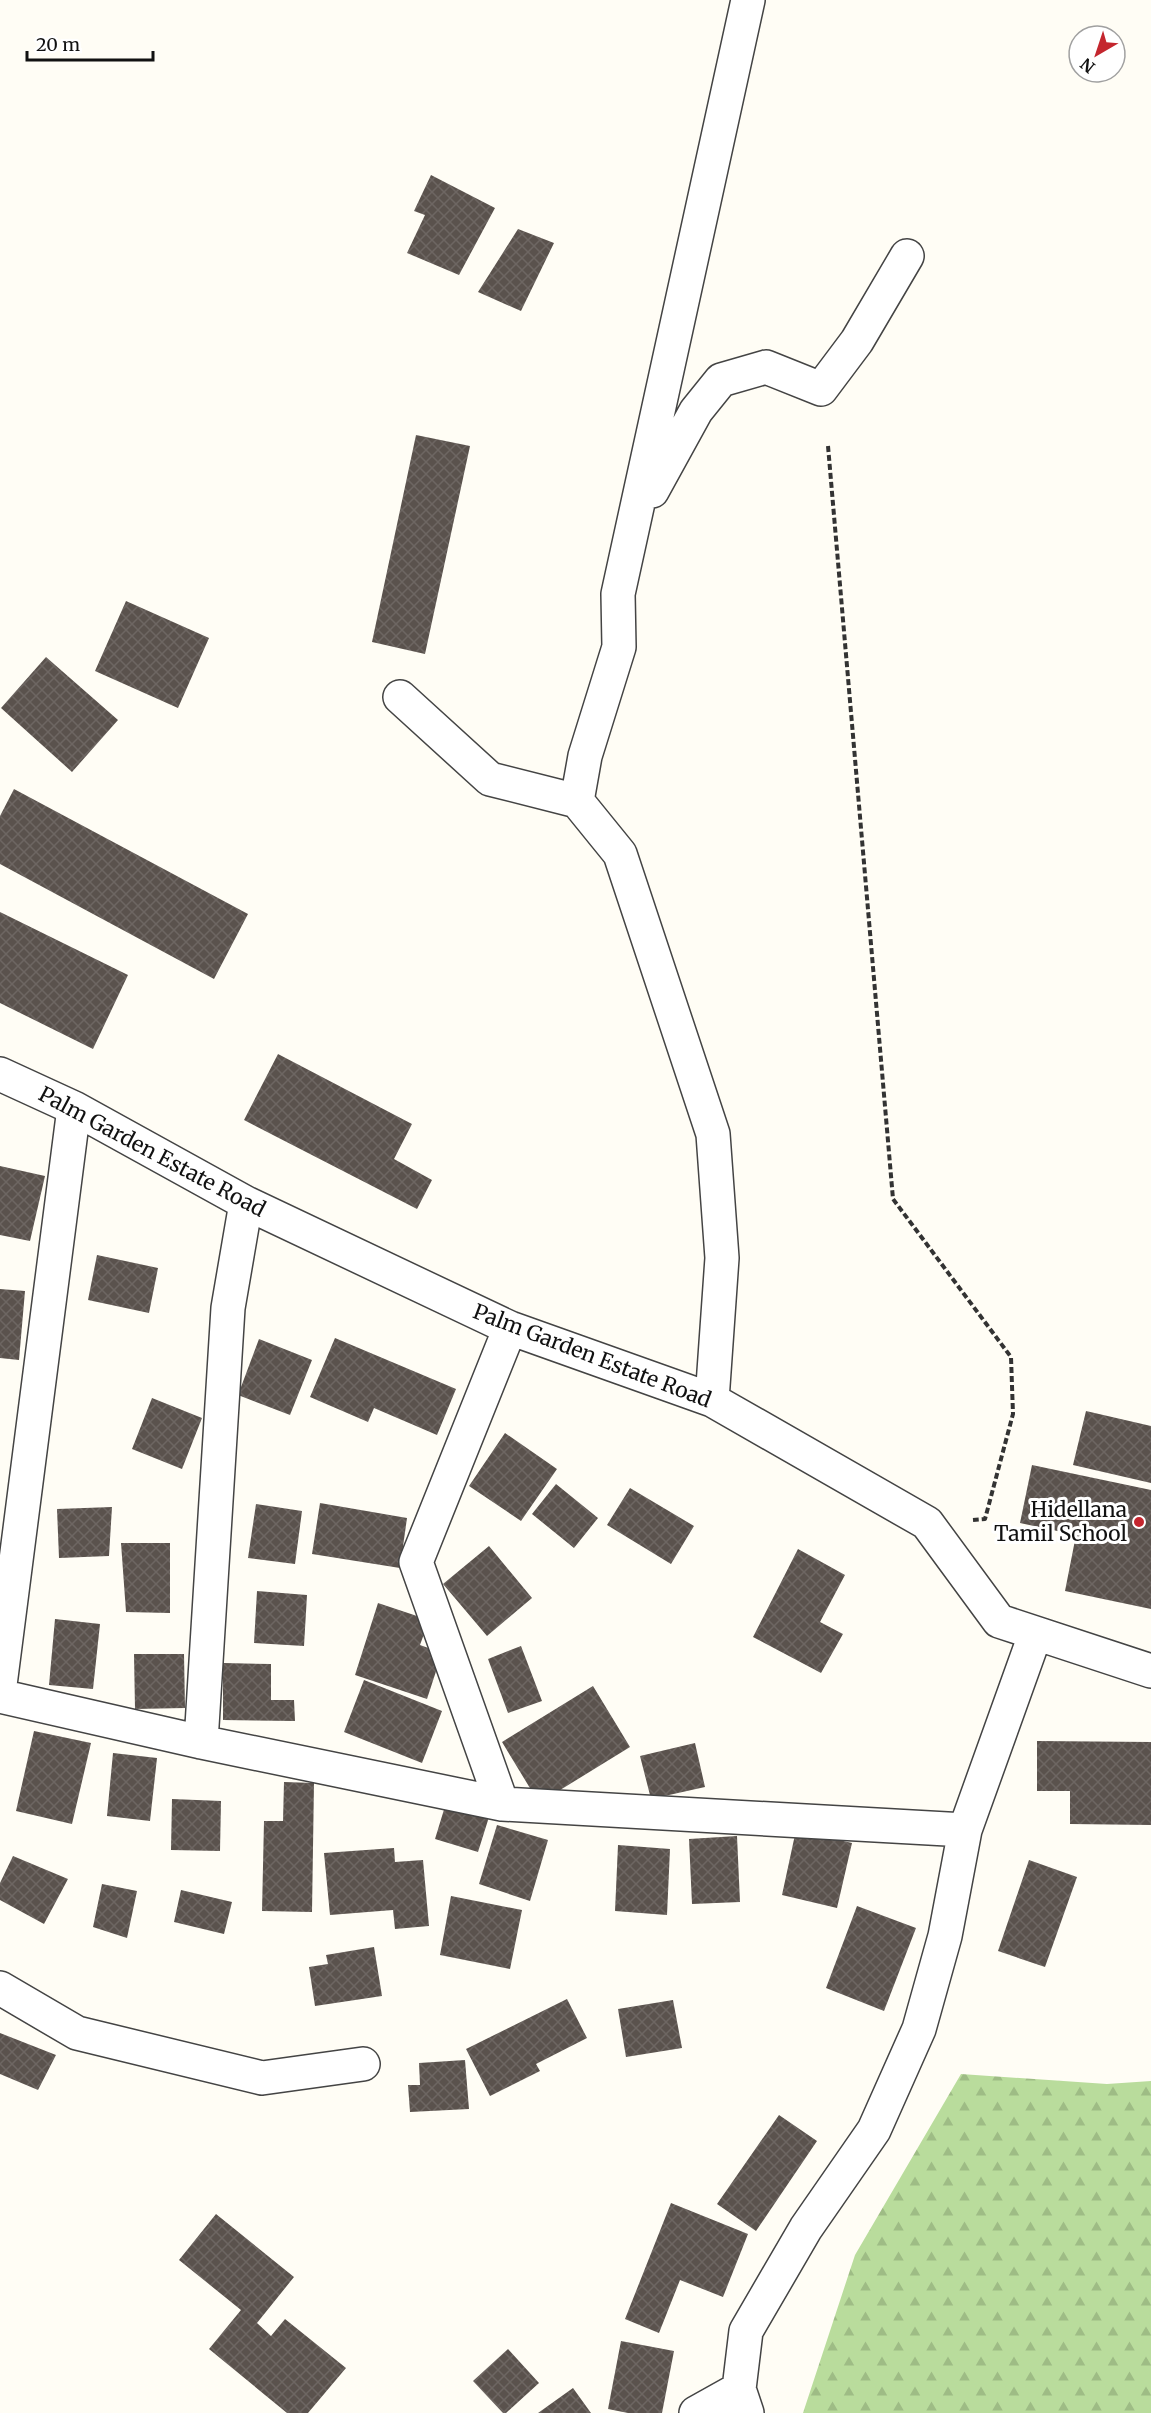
<svg xmlns="http://www.w3.org/2000/svg" width="1151" height="2413" viewBox="0 0 1151 2413" font-family="Merriweather,serif">
	<style>
		.forest { fill: url(#forest-firs) }
		.building { fill: url(#building-cross-hatch) }
		.lines { fill: none; stroke-linecap: round; stroke-linejoin: round }
		.minor-casing { stroke: #444; stroke-width: 36 }
		.path { stroke: #333; stroke-width: 4; stroke-dasharray: 6 3; stroke-linecap: butt }
		.minor { stroke: #fff; stroke-width: 33 }
		.poi-dot { fill: #c4262e; stroke: #fff; stroke-width: 2 }
		.labels { text-anchor: middle; stroke-width: 6; stroke-linejoin: round; paint-order: stroke }
		.street-label { font-size: 21px; fill: #111; stroke: #fff }
		.poi-label { font-size: 21px; fill: #111; stroke: #fff; text-anchor: end }
	</style>
	<defs>
		<pattern id="forest-firs" width="22" height="20" patternUnits="userSpaceOnUse" patternTransform="scale(1.5)"><rect width="22" height="20" fill="#b9dc9c"/><path d="M5 1l3.5 6h-7zM16 11l3.5 6h-7z" fill="#9ebc85"/></pattern>
		<pattern id="building-cross-hatch" width="8" height="8" patternUnits="userSpaceOnUse" patternTransform="scale(1.5)"><rect width="8" height="8" fill="#5a524d"/><path d="M0 0l8 8M0 8l8-8" fill="none" stroke="#6d6662"/></pattern>
	</defs>
	<rect width="100%" height="100%" fill="#fffdf5"/>
	<path class="forest" d="M961,2074L1107,2084L1151,2081V2413H803L855,2255Z"/>
	<path class="building" d="M431,175L495,208L459,275L407,253L425,215L414,211Z
		M518,229L554,243L521,311L478,292Z
		M416,435L470,446L425,654L372,642Z
		M126,601L209,638L178,708L95,671Z
		M46,657L118,720L72,772L1,708Z
		M14,789L248,914L214,979L0,864V816Z
		M0,912L128,975L93,1049L0,1003Z
		M278,1054L412,1124L394,1159L432,1180L417,1209L244,1120Z
		M0,1166L45,1176L30,1241L0,1235Z
		M97,1255L158,1268L149,1313L88,1300Z
		M0,1289L25,1291L19,1360L0,1358Z
		M335,1338L456,1389L437,1435L374,1408L368,1422L310,1397Z
		M259,1339L312,1360L290,1415L238,1395Z
		M152,1398L202,1418L182,1469L132,1449Z
		M1086,1411L1151,1426V1483L1073,1465Z
		M505,1433L557,1469L521,1521L469,1486Z
		M1032,1465L1151,1490V1609L1065,1591L1076,1535L1020,1523Z
		M556,1484L598,1518L574,1548L532,1514Z
		M630,1488L694,1526L671,1564L607,1525Z
		M320,1503L407,1518L400,1568L312,1554Z
		M256,1504L302,1511L295,1564L248,1558Z
		M112,1507L109,1556L59,1558L57,1509Z
		M121,1543H170V1613L126,1612Z
		M489,1546L532,1598L487,1636L443,1584Z
		M798,1549L845,1575L820,1622L843,1634L821,1673L753,1637Z
		M257,1591L307,1595L304,1646L254,1643Z
		M378,1603L429,1620L420,1645L442,1653L427,1699L355,1675Z
		M55,1619L100,1624L93,1689L49,1685Z
		M521,1646L542,1701L508,1713L488,1659Z
		M134,1654H184L185,1708L135,1709Z
		M223,1663L271,1664V1700H294L295,1721L223,1720Z
		M364,1680L442,1711L422,1763L344,1732Z
		M593,1686L630,1747L539,1803L502,1742Z
		M34,1731L91,1743L72,1824L16,1811Z
		M1037,1741L1151,1742V1825L1070,1824V1791H1037Z
		M695,1743L705,1787L651,1799L640,1756Z
		M113,1753L157,1758L150,1821L107,1816Z
		M284,1782L314,1783L312,1912L262,1911L264,1821H283Z
		M172,1799L221,1801L220,1851L171,1850Z
		M446,1803L489,1817L478,1852L435,1839Z
		M497,1825L548,1840L530,1901L479,1884Z
		M796,1830L852,1843L837,1908L782,1895Z
		M737,1836L740,1902L692,1904L689,1839Z
		M618,1845L670,1849L667,1915L615,1911Z
		M394,1848L395,1862L423,1860L429,1926L395,1929L393,1910L330,1915L324,1853Z
		M13,1856L68,1879L44,1924L0,1900V1883Z
		M1029,1860L1077,1877L1045,1967L998,1951Z
		M102,1884L137,1891L127,1938L93,1927Z
		M181,1890L232,1902L224,1934L174,1922Z
		M451,1896L522,1910L510,1969L440,1955Z
		M857,1906L916,1928L884,2011L826,1988Z
		M374,1947L382,1996L315,2006L309,1967L328,1964L326,1955Z
		M567,1999L587,2038L536,2064L540,2071L490,2096L466,2049Z
		M673,2000L682,2048L626,2057L618,2009Z
		M0,2033L56,2055L38,2090L0,2074Z
		M465,2060L469,2109L410,2112L408,2085H420L419,2063Z
		M779,2115L817,2141L756,2231L717,2204Z
		M671,2203L748,2234L723,2297L680,2280L659,2333L625,2319Z
		M216,2214L294,2277L257,2323L271,2336L285,2319L346,2368L308,2413H287L209,2349L241,2310L179,2260Z
		M621,2341L674,2351L662,2413H628L608,2409Z
		M508,2349L539,2383L506,2413H503L473,2381Z
		M573,2388L591,2413H538Z"/>
	<g class="lines">
		<g class="minor-casing">
			<path id="minor" d="M652,491L696,411L721,380L766,367L821,389L857,341L907,256
				M400,697L490,779L577,801L620,854L713,1134L722,1258L712,1400
				M577,801L585,756L619,647L618,594L748,0
				M0,1074L74,1108L246,1203L510,1328L712,1400L927,1523L999,1621L1151,1671
				M0,1685L74,1108
				M0,1696L201,1742L502,1804L965,1830
				M201,1742L228,1308L246,1203
				M502,1804L416,1562L510,1328
				M0,1988L77,2033L262,2078L363,2064
				M696,2413L739,2389
				M747,2413L739,2389L746,2331L806,2228L874,2130L919,2029L945,1936L965,1830L1035,1635"/>
		</g>
		<path class="path" d="M828,446L893,1199L1011,1357L1013,1414L985,1519L973,1520"/>
		<use href="#minor" class="minor"/>
	</g>
	<circle class="poi-dot" cx="1139" cy="1522" r="6"/>
	<g class="labels">
		<g class="street-label">
			<text transform="translate(152 1152) rotate(28)" y="7">Palm Garden Estate Road</text>
			<text transform="translate(592 1356) rotate(21)" y="7">Palm Garden Estate Road</text>
		</g>
		<g class="poi-label">
			<text x="1127" y="1517">Hidellana<tspan x="1127" dy="24">Tamil School</tspan></text>
		</g>
	</g>
	<g transform="translate(1097 54) rotate(219)"><circle r="28" fill="#ffffff" stroke="#a0a0a0" stroke-width="1.5"/>
	<path d="M0-4.5L10 22L0 15L-10 22Z" fill="#c4262e"/>
	<text y="-9" font-size="16" font-weight="bold" text-anchor="middle" fill="#111111">N</text>
	</g>
	<path d="M27 51v9h126v-9" fill="none" stroke="#111111" stroke-width="3"/>
	<text x="36" y="51" font-size="18" fill="#111111" stroke="#ffffff" stroke-width="4.5" paint-order="stroke">20 m</text>
</svg>
